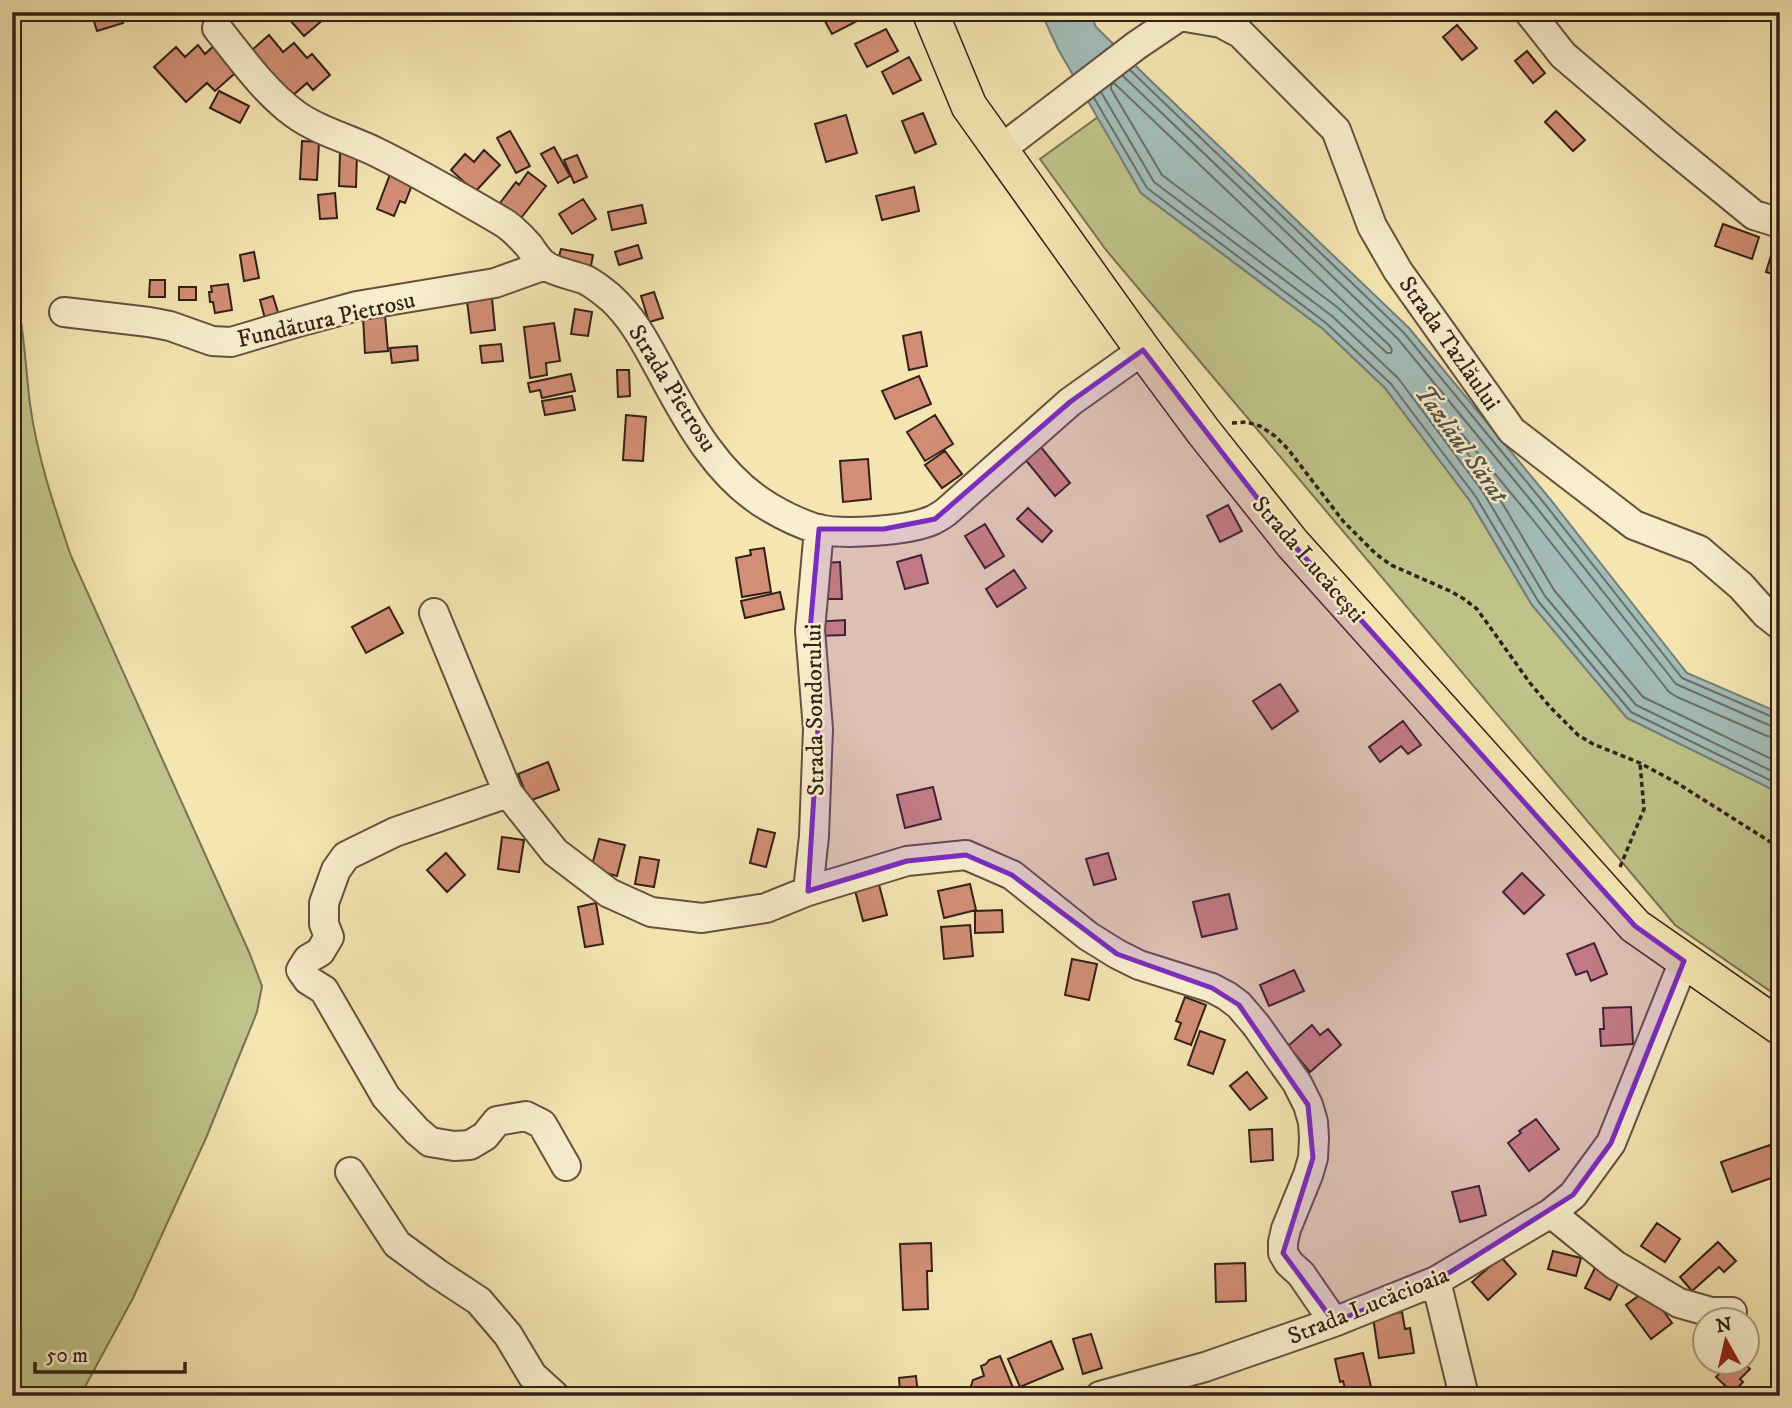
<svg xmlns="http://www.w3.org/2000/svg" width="1792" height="1408" viewBox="0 0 1792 1408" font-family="'IM FELL DW Pica',serif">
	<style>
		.green { fill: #bfc389; stroke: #7a7250; stroke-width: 2 }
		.water { fill: #a2bcb8; stroke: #767e78; stroke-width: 2 }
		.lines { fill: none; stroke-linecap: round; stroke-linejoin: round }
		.shore { stroke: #6b6e68; stroke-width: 2 }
		.building { fill: #d28e76; stroke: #342018; stroke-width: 2 }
		.minor-casing { stroke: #64513e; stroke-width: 32 }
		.major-casing { stroke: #342018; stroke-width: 38 }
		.path { stroke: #342018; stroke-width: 3.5; stroke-dasharray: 5 3.5; stroke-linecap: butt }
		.minor { stroke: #f8eecc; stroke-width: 28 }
		.major { stroke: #f4e5b1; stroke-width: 35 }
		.marked { fill: #7b2cbf; fill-opacity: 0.2; stroke: #7b2cbf; stroke-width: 5; stroke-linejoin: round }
		.labels { text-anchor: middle; stroke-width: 5; stroke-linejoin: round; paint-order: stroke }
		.street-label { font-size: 24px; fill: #342018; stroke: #f8eecc }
		.water-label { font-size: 26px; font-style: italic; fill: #554f48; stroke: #f8eecc }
	</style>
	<rect width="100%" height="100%" fill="#f4e5b1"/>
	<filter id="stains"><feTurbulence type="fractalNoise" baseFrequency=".00286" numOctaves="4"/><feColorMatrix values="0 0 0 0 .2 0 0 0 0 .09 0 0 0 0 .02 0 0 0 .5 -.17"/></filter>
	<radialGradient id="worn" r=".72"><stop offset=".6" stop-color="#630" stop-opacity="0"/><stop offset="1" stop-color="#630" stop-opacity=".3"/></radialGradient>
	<path class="green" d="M1098,117L1141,193L1322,328L1385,388L1470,501L1532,605L1627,718L1780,793V998L1675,925L1106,250L1040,159Z
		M12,281C24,320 25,363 30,404C37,456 54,506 71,556L249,952L262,986L257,1012L206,1138L133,1298L80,1396H12Z"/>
	<path class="water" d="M1041,12H1090L1096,27L1151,81L1409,328L1550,499L1687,673L1780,713V793L1627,718L1532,605L1470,501L1385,388L1322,328L1141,193L1058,49Z"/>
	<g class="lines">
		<path class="shore" d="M1130,70L1404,333L1544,503L1682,678L1775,718H1780
			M1123,76L1398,339L1537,508L1676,684L1771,726L1780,727
			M1114,83L1390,346L1392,350L1391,353H1387L1337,307L1162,175L1111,89V85Z
			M1101,92L1154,182L1332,316L1398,378L1483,492L1545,596L1636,705L1780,775
			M1094,98L1147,188L1326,323L1391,384L1476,497L1538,601L1631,712L1780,785
			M1780,738L1767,736L1677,697L1669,692L1529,515L1452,422H1447V426L1492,486L1554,590L1643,697L1780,763"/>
	</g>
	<path class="building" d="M91,12H120L123,23L97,31Z
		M297,12H330L331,13L304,36L289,19Z
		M820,12H856L859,20L832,34Z
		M1457,25L1477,48L1462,60L1443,37Z
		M886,29L898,51L867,67L855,44Z
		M269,35L283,52L294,43L307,58L312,54L330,75L313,90L307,83L292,96L252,50Z
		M218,42L241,68L215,91L207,83L186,102L154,67L176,47L185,57L198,45L205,54Z
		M1527,51L1545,73L1533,83L1515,61Z
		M909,57L921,80L893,94L882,72Z
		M219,91L249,106L240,123L210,108Z
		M1556,111L1585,140L1573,151L1545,122Z
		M923,113L936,144L915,153L902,121Z
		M846,115L857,153L826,162L815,124Z
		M510,131L530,166L516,173L497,138Z
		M302,141L319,142L317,180L300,179Z
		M554,147L570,176L558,183L541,154Z
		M484,150L500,165L475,192L451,170L465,154L474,162Z
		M340,152L357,153L356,187L339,186Z
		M577,155L587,177L574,183L564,160Z
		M392,169L415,177L405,203L400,201L394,216L377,209Z
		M528,172L546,186L521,218L500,203L516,182L519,185Z
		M914,187L919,211L882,220L876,196Z
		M335,193L337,218L320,219L318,195Z
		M583,199L596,219L572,234L559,214Z
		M642,205L646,223L612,230L608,212Z
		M1723,224L1759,237L1752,259L1715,246Z
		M1775,242L1780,243V276L1766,272Z
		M638,245L642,258L619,265L615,252Z
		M561,249L593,255L590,271L557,264Z
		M254,252L259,278L244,281L240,255Z
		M150,280H165V297H149Z
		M228,284L232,310L215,313L213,302H210L209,292H212L211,286Z
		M179,287H196V300H179Z
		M654,292L663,318L649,322L641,296Z
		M273,296L281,322L267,326L260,300Z
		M492,298L495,330L471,333L467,301Z
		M575,309L592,312L588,336L571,334Z
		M385,315L388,351L365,353L363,317Z
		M554,323L560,361L546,363L547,375L530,378L524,327Z
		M921,332L927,366L909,370L903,336Z
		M501,344L503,361L482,363L480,346Z
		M417,346L418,360L392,363L390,348Z
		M617,370H629L630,396L618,397Z
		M571,374L575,391L542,398L540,390L530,392L528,383Z
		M919,376L931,404L895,419L882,391Z
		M572,396L575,410L545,415L542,401Z
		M626,415L646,417L643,461L623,460Z
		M935,415L953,444L925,461L907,432Z
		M1040,446L1070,483L1055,496L1024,458Z
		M945,451L962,474L942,488L925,465Z
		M868,459L871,499L843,502L840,461Z
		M1228,505L1242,531L1220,542L1207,516Z
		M1028,508L1052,531L1042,542L1017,519Z
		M985,524L1004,556L985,568L965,536Z
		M764,548L771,592L742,597L736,558L751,555L750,550Z
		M921,555L928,583L905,589L897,562Z
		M840,562L842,599H827L824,563Z
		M1014,570L1026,588L997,607L986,589Z
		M780,592L784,609L745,618L741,601Z
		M389,607L403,633L366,653L352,627Z
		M845,620V635L815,636L814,622Z
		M1280,684L1298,711L1272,729L1253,701Z
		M1403,721L1421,745L1408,754L1401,746L1380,762L1369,747Z
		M548,762L559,790L529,801L518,774Z
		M933,787L941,819L905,828L897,795Z
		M758,829L775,833L766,867L750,863Z
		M502,837L524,840L519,872L498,869Z
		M599,839L625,845L617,876L591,869Z
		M446,853L465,875L447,892L427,870Z
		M1108,853L1116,879L1094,885L1086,859Z
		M640,857L659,860L654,887L635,884Z
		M1522,873L1544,895L1524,914L1503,892Z
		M877,877L887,915L863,921L853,883Z
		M970,884L976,910L944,918L938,891Z
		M1229,894L1237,929L1202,937L1193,902Z
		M596,903L603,944L585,947L578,907Z
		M1002,910L1003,932L975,933V911Z
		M970,925L973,956L944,959L941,927Z
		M1594,943L1607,974L1591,981L1587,971L1576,975L1567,954Z
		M1072,959L1097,964L1089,1000L1065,995Z
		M1294,970L1304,991L1269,1006L1260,985Z
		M1185,997L1206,1005L1191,1045L1175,1039L1181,1023L1176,1021Z
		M1631,1007L1633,1044L1601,1046L1600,1029H1604L1603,1008Z
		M1312,1025L1320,1035L1328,1029L1341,1045L1310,1072L1288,1046Z
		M1200,1031L1225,1040L1213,1074L1188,1065Z
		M1247,1072L1267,1098L1250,1110L1230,1086Z
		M1536,1119L1559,1149L1529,1171L1508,1143L1521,1133L1519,1131Z
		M1272,1129L1273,1160L1251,1162L1249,1130Z
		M1770,1145L1780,1175L1732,1192L1721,1162Z
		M1479,1186L1486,1215L1460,1222L1452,1192Z
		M1657,1223L1680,1239L1665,1262L1641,1246Z
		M1718,1242L1736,1261L1724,1272L1719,1267L1692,1291L1680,1277Z
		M931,1243L932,1271H927L928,1309L903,1310L900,1244Z
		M1553,1251L1581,1258L1576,1276L1548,1269Z
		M1501,1257L1516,1274L1488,1300L1472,1282Z
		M1598,1262L1623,1275L1610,1300L1585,1288Z
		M1245,1263L1246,1301L1216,1302L1215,1264Z
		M1648,1289L1672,1323L1651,1339L1626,1305Z
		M1402,1312L1405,1329L1410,1328L1414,1353L1379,1358L1373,1317Z
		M1091,1334L1102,1368L1083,1374L1073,1339Z
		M1051,1341L1063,1369L1020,1387L1008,1359Z
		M1363,1353L1372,1391L1347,1396L1343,1381L1340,1382L1335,1359Z
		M1000,1356L1016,1395L971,1396L969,1391L972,1389L971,1386L973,1380L984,1376L981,1366L986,1364L989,1360Z
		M1713,1362H1743L1750,1369L1740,1379L1743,1382L1733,1393L1716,1377L1722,1371Z
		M916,1376L918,1396H888V1394L900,1393L899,1378Z
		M1209,1389L1210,1396H1184Z"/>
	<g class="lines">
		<g class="minor-casing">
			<path id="minor" d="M1529,12L1563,55L1666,143L1754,215L1780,223
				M1180,16L1221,23L1240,33L1336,130L1372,226L1398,271L1512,431L1634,525L1699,550L1741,586L1766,614L1780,625
				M217,28C241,58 264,91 295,114C320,132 350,139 376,152C419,173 460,197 501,221C512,227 521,237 529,246C534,253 538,261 546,266C558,273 573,275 586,280C595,285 604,292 611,298C634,319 647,346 662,373C688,422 719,478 769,507C784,516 801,524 817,529C844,535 908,531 933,520C937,518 942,515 946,512L1070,402L1143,350
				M1001,149L1137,45L1180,16L1183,12
				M64,312L149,322L170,326L212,341L231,342L295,323L357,306L495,283L545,265
				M434,613L508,793L555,852L609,893L651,912L702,918L766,908L808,891L907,861L966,855L1012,875L1088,936L1117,954L1139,965L1212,988L1227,996L1239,1005L1256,1025L1297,1083L1308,1105L1313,1122L1314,1138L1313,1158L1308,1175L1286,1229L1283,1242V1253L1289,1263L1301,1274L1334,1322
				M508,793L395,832L346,856L336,870L324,903V924L329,937L320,952L308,959L301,970L308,980L324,990L386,1097L417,1131L430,1142L454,1146L470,1145L485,1136L497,1121L526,1116L542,1124L566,1166
				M808,891L814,836L818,729L810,630L819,529
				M350,1172L397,1244L438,1274L479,1301L508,1335L532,1375L555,1396
				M1551,1213L1615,1265L1679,1303L1711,1312H1732
				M1436,1281L1464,1396
				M1100,1396L1205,1367L1334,1322L1436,1281L1551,1213L1573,1195L1611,1143L1684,961"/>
		</g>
		<g class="major-casing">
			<path id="major" d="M930,12L969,106L1143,350L1203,431L1292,543L1635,926L1780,1027"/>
		</g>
		<path class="path" d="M1232,423L1246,422L1260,426L1275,436L1288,449L1343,521L1376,554L1391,565L1450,591L1464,599L1477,609L1530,683L1550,707L1578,735L1593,744L1640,763L1677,783L1780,848
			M1620,867L1644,809L1640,763"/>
		<use href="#minor" class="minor"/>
		<use href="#major" class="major"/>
	</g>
	<path class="marked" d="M1143,350L1292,543L1635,926L1684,961L1611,1143L1573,1195L1436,1281L1334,1322L1283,1253L1313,1158L1308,1105L1239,1005L1212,988L1117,954L1012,875L966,855L907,861L808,891L818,729L810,630L819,529H884L935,519L1070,402Z"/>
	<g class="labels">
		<g class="street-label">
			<text transform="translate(326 319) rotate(-13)" y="8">Fundătura Pietrosu</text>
			<text transform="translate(1450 343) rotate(55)" y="8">Strada Tazlăului</text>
			<text transform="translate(673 388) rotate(58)" y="8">Strada Pietrosu</text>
			<text transform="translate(1309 559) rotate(49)" y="8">Strada Lucăcești</text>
			<text transform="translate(814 710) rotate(-91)" y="8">Strada Sondorului</text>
			<text transform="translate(1368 1305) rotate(-22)" y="8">Strada Lucăcioaia</text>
		</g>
		<g class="water-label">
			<text transform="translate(1462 443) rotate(54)" y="9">Tazlăul Sărat</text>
		</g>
	</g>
	<rect width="1792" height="1408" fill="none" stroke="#f4e5b1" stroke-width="42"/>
	<rect x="14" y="14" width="1764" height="1380" fill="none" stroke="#342018" stroke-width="3.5"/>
	<rect x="21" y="21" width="1750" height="1366" fill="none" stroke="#342018" stroke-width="2"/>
	<g transform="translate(1726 1341) rotate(352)"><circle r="33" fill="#f8eecc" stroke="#aa9c84" stroke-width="2"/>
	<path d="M0-5L12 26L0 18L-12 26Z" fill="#8f2418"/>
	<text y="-10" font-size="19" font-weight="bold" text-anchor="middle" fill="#342018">N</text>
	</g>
	<path d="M35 1362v10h150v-10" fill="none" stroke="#342018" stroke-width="3.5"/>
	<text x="46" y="1362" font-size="21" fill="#342018" stroke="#f8eecc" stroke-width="5" paint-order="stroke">50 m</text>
	<rect width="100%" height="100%" filter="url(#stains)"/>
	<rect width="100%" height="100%" fill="url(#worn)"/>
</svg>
